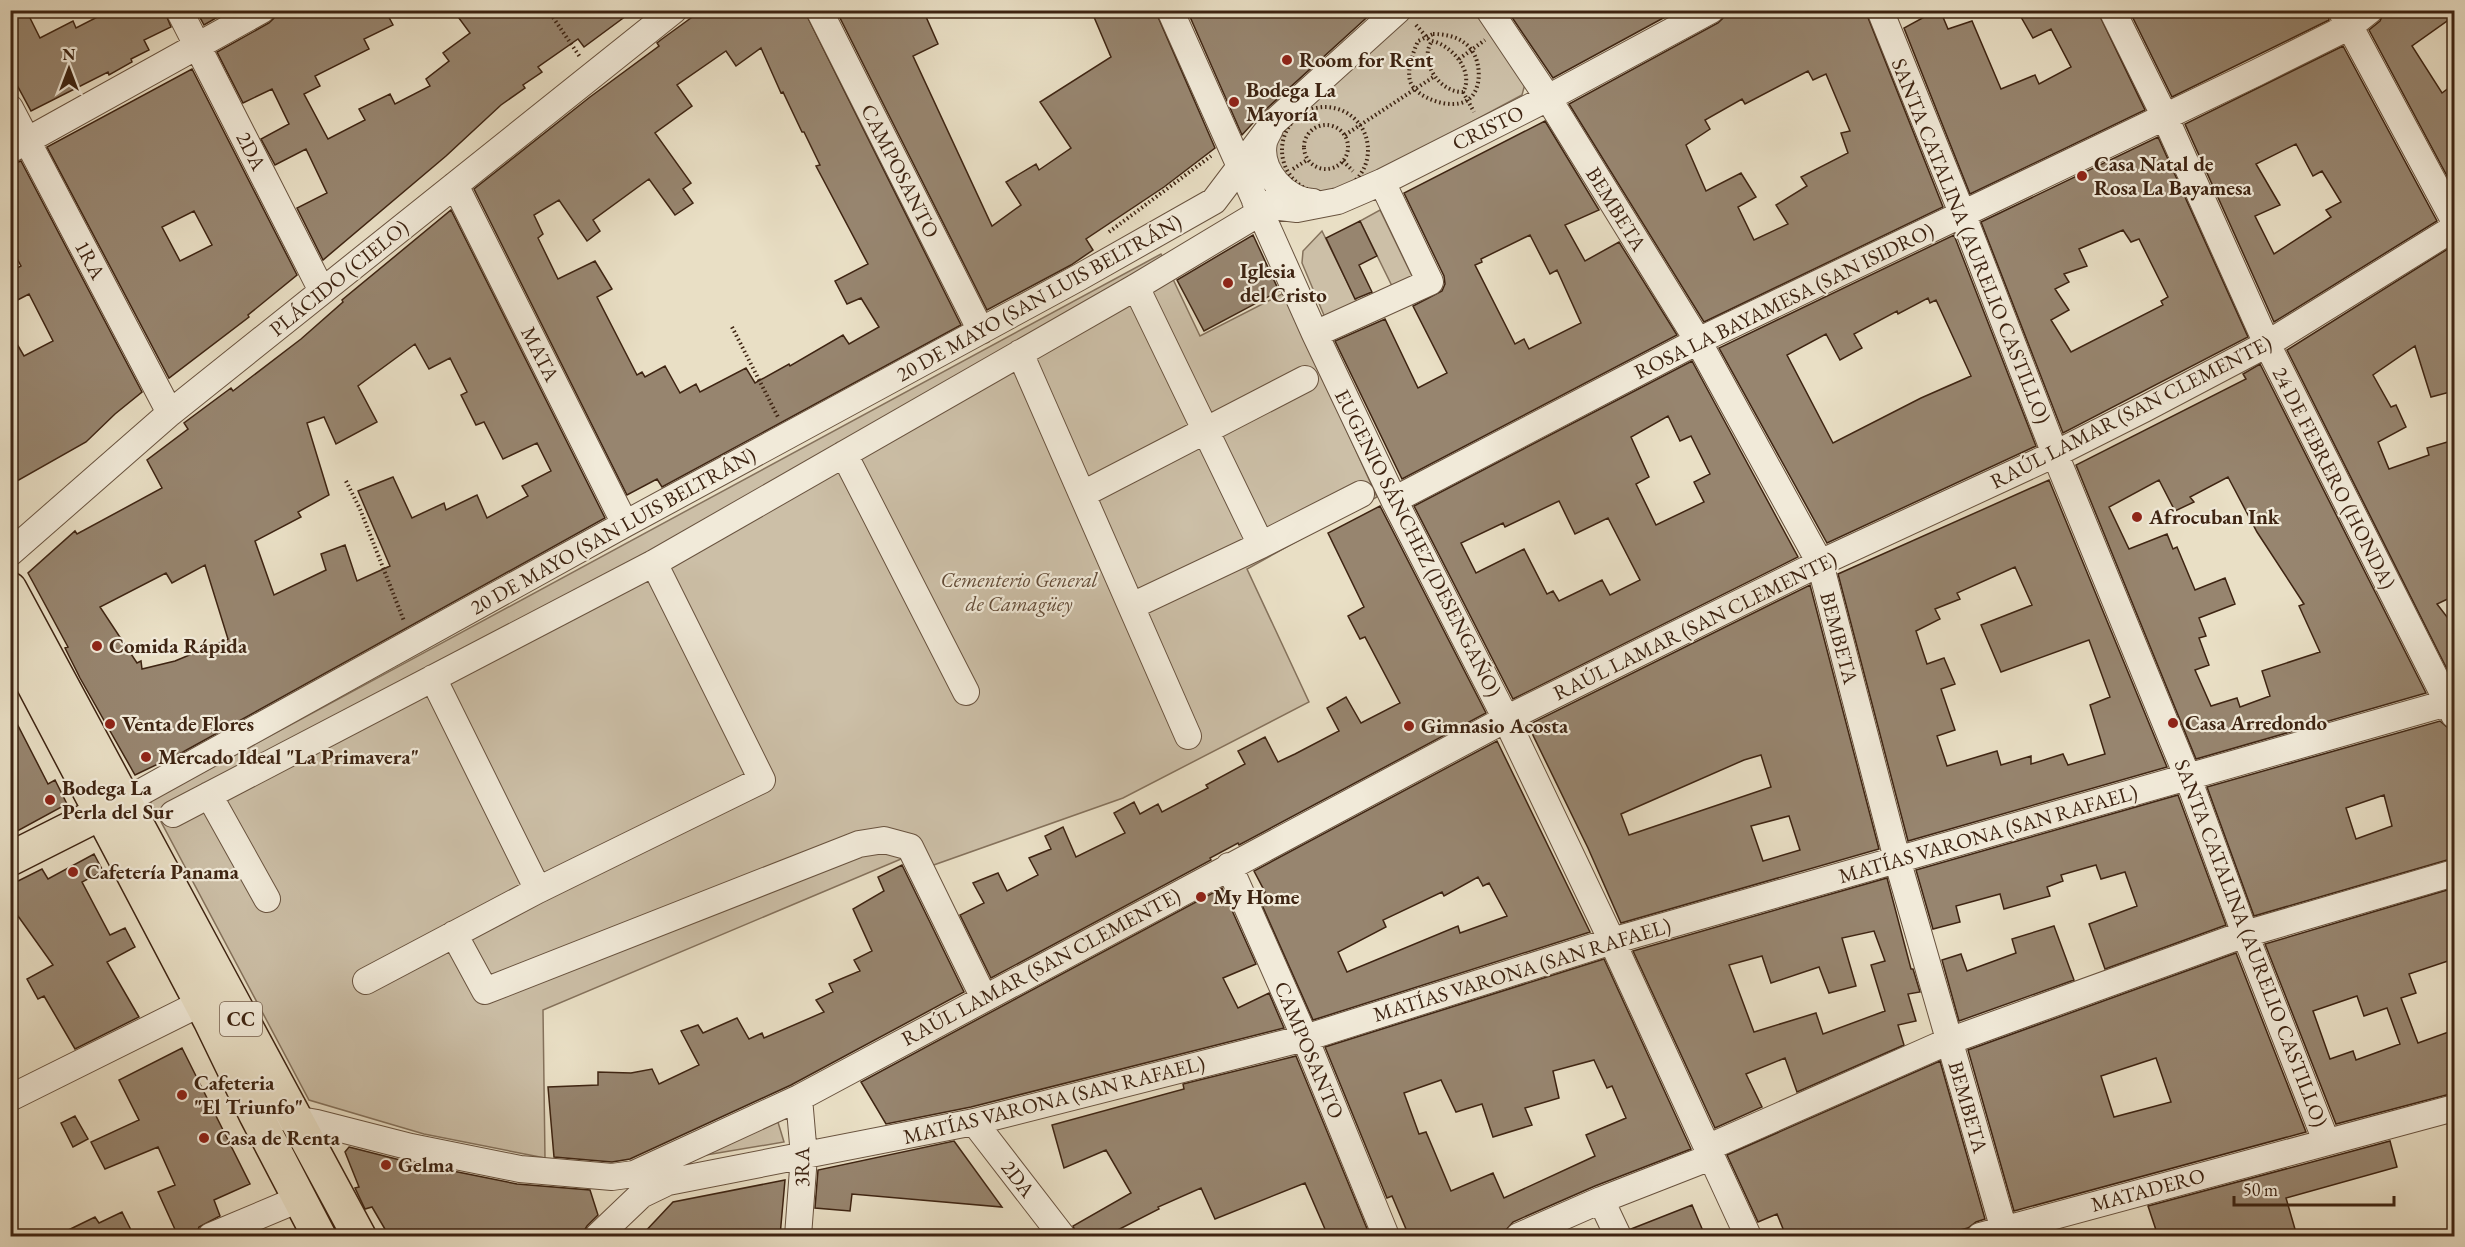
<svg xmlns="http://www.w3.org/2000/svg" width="2465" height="1247" viewBox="0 0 2465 1247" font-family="'EB Garamond',serif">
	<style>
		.green { fill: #ccbfa7; stroke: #85725c; stroke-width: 1.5 }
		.building { fill: #97856f; stroke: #3e2412; stroke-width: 1.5; fill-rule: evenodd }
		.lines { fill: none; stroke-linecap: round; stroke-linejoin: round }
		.minor-casing { stroke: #69533f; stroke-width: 28 }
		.major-casing { stroke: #3e2412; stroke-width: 36 }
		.path { stroke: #3e2412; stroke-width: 4; stroke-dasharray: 1.5 3; stroke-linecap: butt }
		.minor { stroke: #f1ead9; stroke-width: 26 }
		.major { stroke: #e9dfc5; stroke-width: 33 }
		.poi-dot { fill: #8f2418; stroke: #f1ead9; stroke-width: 2 }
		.labels { text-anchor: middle; stroke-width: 4.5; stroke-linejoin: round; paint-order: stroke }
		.shield { fill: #f1ead9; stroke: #745f4e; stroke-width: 1.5 }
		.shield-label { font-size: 20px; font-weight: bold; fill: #3e2412 }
		.poi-label { font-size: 21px; font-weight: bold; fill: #3e2412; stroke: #f1ead9; text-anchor: start }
		.street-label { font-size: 21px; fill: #3e2412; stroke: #f1ead9 }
		.park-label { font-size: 21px; font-style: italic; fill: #624b37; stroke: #f1ead9 }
	</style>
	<rect width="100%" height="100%" fill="#e9dfc5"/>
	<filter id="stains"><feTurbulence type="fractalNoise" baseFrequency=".00333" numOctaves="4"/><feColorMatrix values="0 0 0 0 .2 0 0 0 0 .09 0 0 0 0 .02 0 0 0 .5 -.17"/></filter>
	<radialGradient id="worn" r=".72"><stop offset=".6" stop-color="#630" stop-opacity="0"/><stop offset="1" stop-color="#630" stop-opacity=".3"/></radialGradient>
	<path class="green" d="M1413,11H1474L1525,84L1522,95L1354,185L1322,197L1297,189L1279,172L1274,143L1290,116Z
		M1380,210L1413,278L1393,288L1360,221Z
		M1322,231L1358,304L1326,320L1302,263L1303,251Z
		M1161,254L1200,336L1284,293L1377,497L1247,569L1309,702L1123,798L928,867L920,851L543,1010L545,1158L424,1134L309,1100L150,801Z
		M777,1119L784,1142L694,1157Z"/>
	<path class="building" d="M10,10H26L40,38L73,21L76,28L111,10H164L171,27L144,40L149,50L131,59L132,62L109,75L108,72L31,111L10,72Z
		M196,10H230L204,25Z
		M277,10H385L393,25L364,39L369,49L315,76L320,86L304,94L328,139L365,120L359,109L390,94L395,104L430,86L426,79L449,61L443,53L470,33L453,10H634L584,47L578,39L538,67L542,72L523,85L525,88L501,105L446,156L323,260L297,208L327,193L306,149L275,165L261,139L289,124L272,89L243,103L217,52L269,23L274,18Z
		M702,10H804L961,325L662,487L657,479L627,495L474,189L590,97L659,46L657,43L662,39ZM761,48L781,93L783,92L802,132H804L820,165L816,166L868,264L835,281L847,304L861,298L879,327L849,344L843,335L790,366L789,364L755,383L746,368L700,392L696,384L680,393L665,366L645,377L642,372L637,375L597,297L612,289L595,261L558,279L538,238L543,234L534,215L559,200L587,241L600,231L593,220L649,179L675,215L693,203L683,189L691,183L655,133L692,106L677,85L726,51L736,66Z
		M836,10H923L938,44L913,56L992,226L1021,205L1006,182L1036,164L1039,170L1071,148L1040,102L1111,57L1091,10H1155L1215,148L1164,187L1086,239L1093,250L1071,265L987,310Z
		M1187,10H1375L1263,112L1242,135Z
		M1507,10H1678L1553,78Z
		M1726,10H1865L1943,207L1704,322L1569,104L1718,23L1723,18ZM1808,71L1813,80L1826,74L1850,131L1841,133L1848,153L1801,177L1807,186L1776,205L1788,224L1754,240L1738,207L1756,197L1741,173L1706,191L1686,145L1710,129L1705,120L1742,99L1745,104Z
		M1937,10H1940L1948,29L1972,21L2001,89L2035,75L2039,84L2071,67L2051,29L2033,38L2017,10H2097L2145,110L1970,194L1904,28Z
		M2129,10H2327L2329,20L2172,97Z
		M2385,10H2454V16L2412,46L2442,93L2454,84V189L2369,30L2380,21Z
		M2343,46L2437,221L2274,322L2185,124ZM2296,144L2313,176L2322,171L2341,202L2326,210L2331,217L2274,254L2255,216L2280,205L2256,164Z
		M192,69L297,275L248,315L249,317L169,378L47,147ZM194,211L212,245L180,261L162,227Z
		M1545,121L1599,210L1565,225L1585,261L1619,242L1677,335L1402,479L1335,341L1385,319L1418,388L1447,373L1413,306L1442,291L1445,284L1444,276L1404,193ZM1530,235L1550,274L1557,270L1581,323L1529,349L1524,339L1515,344L1475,265L1482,262L1481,259Z
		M2158,137L2248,337L2063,433L1981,222ZM2123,230L2131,242L2139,239L2168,297L2161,301L2163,305L2071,352L2051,320L2069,310L2055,289L2069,282L2064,274L2087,266L2079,249Z
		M21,161L142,392L115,414L86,442L10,485V332L24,356L53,341L29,294L10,304V272L21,266L10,246V165Z
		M451,210L605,518L183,752L135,775L80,678L65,648L68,647L28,573L75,531L77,534L162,488L147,460L188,429L184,423L231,388L233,391L301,339L343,302L342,300ZM415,344L429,369L450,358L467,392L461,395L476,425L484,422L503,459L537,443L551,471L522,486L528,496L487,518L477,495L446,510L444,503L412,518L393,477L358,491L390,566L357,581L345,545L321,554L326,570L274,595L255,541L301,517L298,512L329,495L307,423L324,417L336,444L377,422L358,386ZM205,565L228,639L175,661L142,669L141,661L137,663L100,607L166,573L172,583Z
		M1360,221L1377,256L1359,265L1372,292L1355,299L1326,238Z
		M1253,235L1279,291L1204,331L1177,280Z
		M1954,235L2036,446L1827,543L1719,348ZM1928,298L1930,303L1936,300L1971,376L1921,398L1833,443L1787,355L1826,334L1840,360L1862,348L1854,334L1897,311L1898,314Z
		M2454,245V391L2431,397L2415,346L2373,375L2391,407L2396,405L2406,427L2378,442L2389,469L2429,455L2427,448L2454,440V596L2437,604L2454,626V683L2287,350Z
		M1692,361L1798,557L1513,699L1414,506ZM1668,416L1680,441L1691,436L1710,474L1694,482L1704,502L1656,525L1636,484L1649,477L1631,437ZM1559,501L1575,534L1608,518L1640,580L1610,595L1602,580L1559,601L1553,591L1547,594L1524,549L1476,573L1461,543L1503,523L1505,527Z
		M2260,364L2426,693L2196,759L2076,465L2246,379L2243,374ZM2228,477L2257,532L2304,604L2299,606L2320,652L2262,671L2270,696L2240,707L2237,698L2211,706L2195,670L2209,665L2199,638L2206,636L2199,618L2235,604L2225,578L2195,590L2177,547L2173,549L2167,534L2129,549L2109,507L2159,480L2175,511L2194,502L2190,497Z
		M2049,480L2167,767L1908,841L1838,574ZM2015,567L2032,605L1981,625L2001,672L2089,640L2110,697L2090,705L2105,754L2068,765L2063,754L2031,764V756L2001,765L1997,751L1947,766L1937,736L1955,730L1941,689L1955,684L1944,658L1927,664L1916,631L1940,619L1935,609L1960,599L1957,593Z
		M1380,506L1486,713L1239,845L1238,843L1210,858L1211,860L991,978L960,915L984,903L973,883L998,873L1007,891L1038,875L1029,858L1051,849L1045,836L1063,827L1076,857L1125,833L1114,813L1134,802L1140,814L1158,804L1162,812L1208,788L1206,785L1245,764L1238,751L1265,737L1278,762L1295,754L1339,731L1327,708L1346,697L1361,723L1400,703L1365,637L1360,639L1348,616L1364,607L1328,533Z
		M1810,585L1879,849L1621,923L1588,848L1528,725ZM1761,755L1771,787L1629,835L1621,814L1744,760ZM1789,816L1800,850L1763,861L1751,826Z
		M10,710L48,784L55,780L67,804L10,835Z
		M2440,721L2448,728L2454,744V858L2254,916L2207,787ZM2384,795L2392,826L2356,839L2346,808Z
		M1497,741L1590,932L1313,1020L1258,896L1265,892L1254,871ZM1478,877L1483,886L1489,883L1507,916L1460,933L1458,926L1347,972L1338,952L1386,927L1383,920L1442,892L1444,896Z
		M2178,795L2226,925L2105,969L2089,924L2137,906L2125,872L2101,879L2096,865L2061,875L2063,881L2047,887L2050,896L2004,909L2000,894L1956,906L1960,922L1933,929L1916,870Z
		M94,854L103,871L82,882L110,935L125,928L135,947L107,962L139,1017L75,1049L44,996L38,999L27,979L53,965L18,916L10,920V885L42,869L48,879Z
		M902,865L964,992L791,1085L630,1159L612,1162L554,1157L548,1087L598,1085V1072L631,1073L652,1069L659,1084L699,1065L681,1031L698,1025L703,1033L737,1018L749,1039L762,1033L764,1038L824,1012L816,1000L833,992L829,984L860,971L854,960L872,951L853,909L884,891L878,877Z
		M1887,878L1911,969H1913L1920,992L1908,994L1916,1021L1898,1025L1904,1045L1797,1092L1785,1058L1746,1074L1762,1107L1715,1128L1633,951ZM1874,931L1885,961L1871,965L1885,1011L1823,1034L1816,1013L1754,1032L1729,965L1762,956L1771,983L1819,967L1829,993L1856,986L1842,938Z
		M1222,888L1256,964L1223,978L1238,1008L1269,993L1284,1028L971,1107L886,1124L861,1082Z
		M2454,888V959L2409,974L2416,993L2401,998L2418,1043L2454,1030V1093L2336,1124L2265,944ZM2357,996L2364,1016L2387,1008L2400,1044L2356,1060L2353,1051L2330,1059L2313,1011Z
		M2054,926L2074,980L1959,1021L1942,960L1961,954L1967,971L2016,953L2012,939Z
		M2236,953L2306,1132L2014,1211L1968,1050ZM2156,1058L2171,1102L2114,1117L2101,1076Z
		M1604,959L1691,1149L1595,1186L1513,1222L1506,1230L1491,1236H1409L1392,1196L1387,1198L1325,1047ZM1594,1060L1607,1088L1612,1086L1626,1118L1586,1135L1595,1156L1504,1198L1493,1173L1451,1191L1426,1132L1419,1134L1404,1093L1441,1080L1456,1112L1482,1104L1493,1137L1532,1125L1525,1108L1559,1098L1553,1071Z
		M182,1048L250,1184L214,1200L220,1216L199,1227L196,1236H178L158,1192L175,1185L158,1147L105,1169L91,1142L139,1120L119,1080Z
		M1296,1056L1370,1236H1328L1305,1183L1215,1219L1201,1188L1158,1207L1159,1209L1106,1236H1077L1073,1226L1131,1193L1106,1150L1064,1168L1052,1125L1184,1089L1183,1084Z
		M1940,1061L1985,1219L1976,1222L1968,1228L1936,1236H1786L1777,1214L1758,1222L1727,1155Z
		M75,1116L88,1139L73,1147L61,1123Z
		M954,1141L1002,1207L852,1194L850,1211L815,1208L818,1170Z
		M2390,1141L2397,1167L2286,1198L2297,1236H2158L2148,1206Z
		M349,1147L408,1162L517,1184L590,1190L598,1215L587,1226L581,1236H389L372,1207L365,1209L355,1188L359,1187L345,1152Z
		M785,1180L780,1236H641L673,1202Z
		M1692,1205L1703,1231L1688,1236H1633L1631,1229Z
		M122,1212L134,1236H56L95,1217L99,1223Z"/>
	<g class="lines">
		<g class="minor-casing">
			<path id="minor" d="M179,10L322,291
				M819,10L981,331
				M1170,10L1315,334L1394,500L1506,719L1612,941L1748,1236
				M1489,10L1548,98L1698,341L1820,563L1897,859L2004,1230
				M1880,10L1962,213L2055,454L2188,778L2245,934L2326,1141
				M2112,10L2165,117L2267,344L2454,715
				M2342,12L2454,220
				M10,108L170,413
				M1270,129C1268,133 1265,138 1264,142C1258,171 1286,201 1313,202
				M10,150L262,10
				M455,185L625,524
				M1255,201L1271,206L1297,209L1338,201L1382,182L1548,98L1711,10
				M1136,287L1261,545
				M1315,334L1430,282L1382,182
				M1020,353L1188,736
				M844,454L966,692
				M1083,494L1305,379
				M1394,500L1698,341L2256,73L2350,26L2370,10
				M10,553L170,413L674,10
				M1132,606L1261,545L1361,494
				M433,678L538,890
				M209,795L267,899
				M125,801L625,524L1078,278L1214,201L1273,123L1398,10
				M173,814L654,563L1136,287L1271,206
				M1229,866L1305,1038L1386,1236
				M454,934L485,991L859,844L884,840L910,847L984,998
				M366,981L538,890L762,780L654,563
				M10,1098L201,1003
				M283,1117L317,1123L411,1147L520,1169L612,1177L634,1174L799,1098L1506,719L1820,563L2055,454L2144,409L2267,344L2454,228
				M974,1122L1062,1236
				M1707,1148L1949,1041L2245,934L2454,873
				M1601,1200L1618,1236
				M211,1236L299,1199
				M598,1236L641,1195L668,1182L974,1122L1305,1038L1612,941L2454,701
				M798,1236L804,1156L799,1098
				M1519,1236L1601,1200L1711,1157
				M1980,1236L2454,1108"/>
		</g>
		<g class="major-casing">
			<path id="major" d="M10,589L359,1236
				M10,640L210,1020L256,1115L319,1236
				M10,859L121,803"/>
		</g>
		<path class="path" d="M548,10L580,57
			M1416,25L1431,42
			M1433,34C1450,34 1467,39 1475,56C1481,69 1481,93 1466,101C1451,110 1415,98 1410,81C1407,68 1413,53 1418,41Z
			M1432,41C1451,45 1475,71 1463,92C1440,93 1418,61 1432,41Z
			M1459,59L1485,40
			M1463,92L1474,112
			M1282 150a43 43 0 1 1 86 0a43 43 0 1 1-86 0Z
			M1304 147a22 22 0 1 1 44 0a22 22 0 1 1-44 0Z
			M1345,135L1435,76
			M1343,161L1353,171
			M1293,169L1307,160
			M1109,232L1211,156
			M732,327L778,417
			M346,481L360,509L404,621"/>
		<use href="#minor" class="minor"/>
		<use href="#major" class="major"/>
	</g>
	<g class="poi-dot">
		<circle cx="1287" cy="60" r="6"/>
		<circle cx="1234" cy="102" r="6"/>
		<circle cx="2082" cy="176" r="6"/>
		<circle cx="1228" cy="283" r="6"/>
		<circle cx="2137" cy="517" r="6"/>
		<circle cx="97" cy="646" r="6"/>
		<circle cx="2173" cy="723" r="6"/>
		<circle cx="110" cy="724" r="6"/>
		<circle cx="1409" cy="726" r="6"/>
		<circle cx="146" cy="757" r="6"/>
		<circle cx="50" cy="800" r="6"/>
		<circle cx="73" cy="872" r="6"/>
		<circle cx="1201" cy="897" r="6"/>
		<circle cx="182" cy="1095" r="6"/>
		<circle cx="204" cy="1138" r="6"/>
		<circle cx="386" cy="1165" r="6"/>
	</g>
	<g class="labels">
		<rect class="shield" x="220" y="1002" width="42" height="34" rx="4.5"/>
		<g class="shield-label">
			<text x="241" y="1026">CC</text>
		</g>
		<g class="poi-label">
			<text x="1299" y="67">Room for Rent</text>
			<text x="1246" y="97">Bodega La<tspan x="1246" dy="24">Mayoría</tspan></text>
			<text x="2094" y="171">Casa Natal de<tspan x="2094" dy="24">Rosa La Bayamesa</tspan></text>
			<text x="1240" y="278">Iglesia<tspan x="1240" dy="24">del Cristo</tspan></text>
			<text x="2149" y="524">Afrocuban Ink</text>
			<text x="109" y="653">Comida Rápida</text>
			<text x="2185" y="730">Casa Arredondo</text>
			<text x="122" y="731">Venta de Flores</text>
			<text x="1421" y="733">Gimnasio Acosta</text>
			<text x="158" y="764">Mercado Ideal "La Primavera"</text>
			<text x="62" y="795">Bodega La<tspan x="62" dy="24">Perla del Sur</tspan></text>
			<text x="85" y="879">Cafetería Panama</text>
			<text x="1213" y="904">My Home</text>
			<text x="194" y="1090">Cafeteria<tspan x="194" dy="24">"El Triunfo"</tspan></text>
			<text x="216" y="1145">Casa de Renta</text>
			<text x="398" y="1172">Gelma</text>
		</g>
		<g class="street-label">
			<text transform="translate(1488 128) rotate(-26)" y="7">CRISTO</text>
			<text transform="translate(251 151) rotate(63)" y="7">2DA</text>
			<text transform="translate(900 171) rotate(63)" y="7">CAMPOSANTO</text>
			<text transform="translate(1616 209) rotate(58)" y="7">BEMBETA</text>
			<text transform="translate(1971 241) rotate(68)" y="7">SANTA CATALINA (AURELIO CASTILLO)</text>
			<text transform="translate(90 260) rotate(62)" y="7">1RA</text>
			<text transform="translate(339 278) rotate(-39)" y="7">PLÁCIDO (CIELO)</text>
			<text transform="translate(1039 298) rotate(-29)" y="7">20 DE MAYO (SAN LUIS BELTRÁN)</text>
			<text transform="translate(1784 301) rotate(-26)" y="7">ROSA LA BAYAMESA (SAN ISIDRO)</text>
			<text transform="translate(540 354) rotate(63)" y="7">MATA</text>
			<text transform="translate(2131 412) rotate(-27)" y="7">RAÚL LAMAR (SAN CLEMENTE)</text>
			<text transform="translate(2334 478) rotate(63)" y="7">24 DE FEBRERO (HONDA)</text>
			<text transform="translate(613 531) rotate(-29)" y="7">20 DE MAYO (SAN LUIS BELTRÁN)</text>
			<text transform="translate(1418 543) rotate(63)" y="7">EUGENIO SÁNCHEZ (DESENGAÑO)</text>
			<text transform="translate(1695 626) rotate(-26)" y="7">RAÚL LAMAR (SAN CLEMENTE)</text>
			<text transform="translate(1839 638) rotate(75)" y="7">BEMBETA</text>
			<text transform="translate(1988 834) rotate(-16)" y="7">MATÍAS VARONA (SAN RAFAEL)</text>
			<text transform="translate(2251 943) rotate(69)" y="7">SANTA CATALINA (AURELIO CASTILLO)</text>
			<text transform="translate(1041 967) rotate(-28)" y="7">RAÚL LAMAR (SAN CLEMENTE)</text>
			<text transform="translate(1522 970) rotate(-17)" y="7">MATÍAS VARONA (SAN RAFAEL)</text>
			<text transform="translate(1309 1050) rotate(67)" y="7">CAMPOSANTO</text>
			<text transform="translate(1054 1100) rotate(-14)" y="7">MATÍAS VARONA (SAN RAFAEL)</text>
			<text transform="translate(1968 1107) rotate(74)" y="7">BEMBETA</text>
			<text transform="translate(802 1167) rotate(-89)" y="7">3RA</text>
			<text transform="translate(1018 1179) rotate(52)" y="7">2DA</text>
			<text transform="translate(2148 1190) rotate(-15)" y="7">MATADERO</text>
		</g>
		<g class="park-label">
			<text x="1019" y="587">Cementerio General<tspan x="1019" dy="24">de Camagüey</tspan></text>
		</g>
	</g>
	<rect width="2465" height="1247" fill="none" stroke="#e9dfc5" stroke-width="36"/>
	<rect x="12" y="12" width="2441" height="1223" fill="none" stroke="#3e2412" stroke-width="3"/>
	<rect x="18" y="18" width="2429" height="1211" fill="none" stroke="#3e2412" stroke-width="1.5"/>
	<g transform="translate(69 69)" stroke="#f1ead9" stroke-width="4.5" paint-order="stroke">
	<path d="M0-4.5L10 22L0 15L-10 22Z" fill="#3e2412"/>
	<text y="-9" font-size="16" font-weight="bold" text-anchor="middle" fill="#3e2412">N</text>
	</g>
	<path d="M2234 1196v9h160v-9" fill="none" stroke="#3e2412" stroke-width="3"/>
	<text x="2243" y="1196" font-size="18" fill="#3e2412" stroke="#f1ead9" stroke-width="4.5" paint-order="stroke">50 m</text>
	<rect width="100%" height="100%" filter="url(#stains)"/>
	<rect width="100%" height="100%" fill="url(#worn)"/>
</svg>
